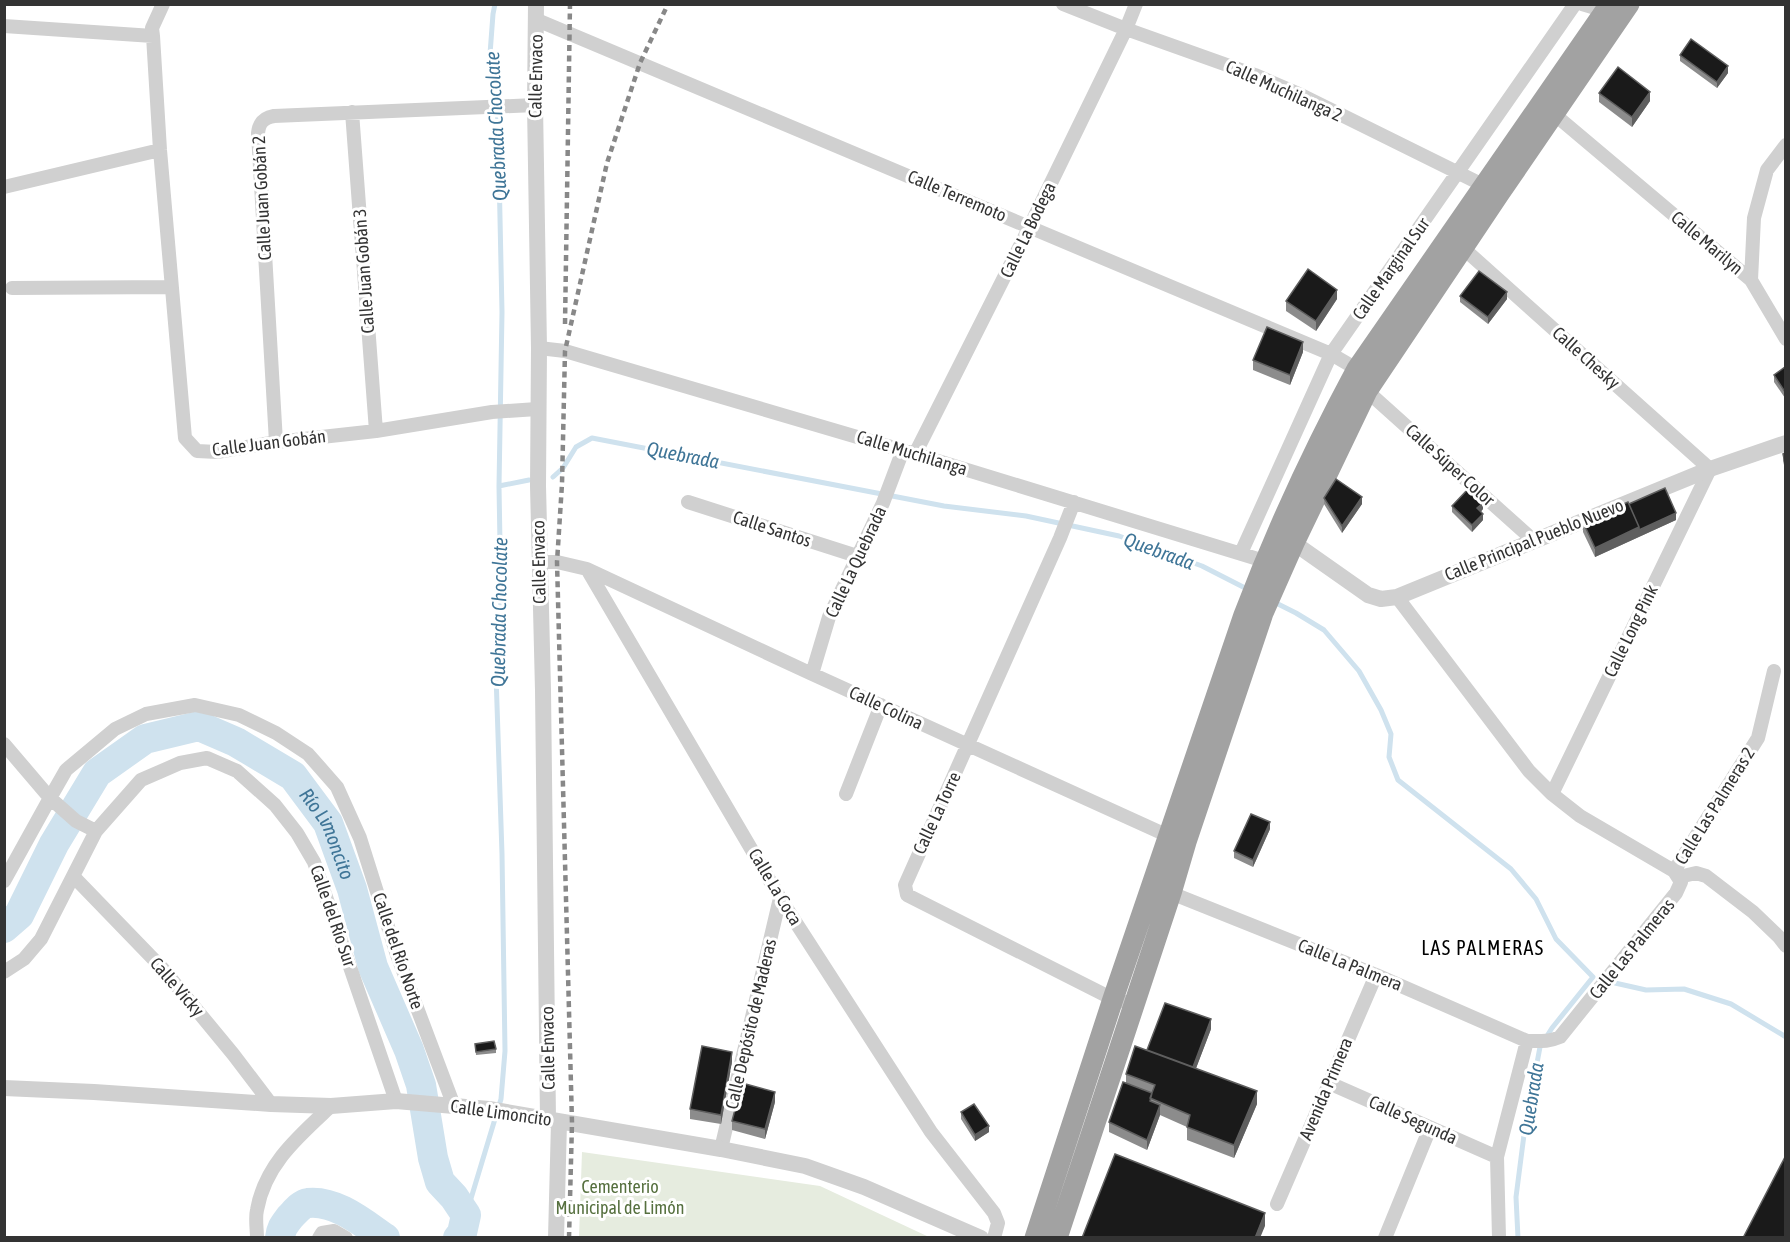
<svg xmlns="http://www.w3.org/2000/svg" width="1790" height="1242" viewBox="0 0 1790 1242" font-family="'Asap Condensed',sans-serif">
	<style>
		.green { fill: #e6ecdf }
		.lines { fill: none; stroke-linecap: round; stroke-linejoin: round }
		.stream { stroke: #cfe2ee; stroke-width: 5 }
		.river { stroke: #cfe2ee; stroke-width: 30 }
		.minor { stroke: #d0d0d0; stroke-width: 14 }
		.tertiary { stroke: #d0d0d0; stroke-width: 16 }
		.trunk { stroke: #a2a2a2; stroke-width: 21 }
		.rail { stroke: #888; stroke-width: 4.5; stroke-dasharray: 6 4.5; stroke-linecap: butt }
		.wall { fill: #8c8c8c }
		.shaded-wall { fill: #5f5f5f }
		.building { fill: #1a1a1a; stroke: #5f5f5f; stroke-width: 1.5 }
		.labels { text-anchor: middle; stroke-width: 6; stroke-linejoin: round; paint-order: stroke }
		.street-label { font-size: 18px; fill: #333; stroke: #fff }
		.park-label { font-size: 18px; fill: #56703f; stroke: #fff }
		.water-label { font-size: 20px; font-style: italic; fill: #3f7597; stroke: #fff }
		.neighbourhood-label { font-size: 20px; letter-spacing: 1.5px; fill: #000; stroke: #fff }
	</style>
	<rect width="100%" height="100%" fill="#fff"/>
	<path class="green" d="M582,1152L820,1186L929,1237H579Z"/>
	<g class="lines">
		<path class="stream" d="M553,477L563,468L576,447L592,438L944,506L1026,516L1119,536L1202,566L1249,590
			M499,486L529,480
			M1274,602L1296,613L1324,630L1359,671L1381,710L1391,734L1389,757L1398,780L1511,869L1536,899L1556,939L1593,977L1552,1028L1540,1047L1525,1127L1516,1197L1518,1238
			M1615,983L1646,990L1684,989L1731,1004L1786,1037
			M466,1215L501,1099L505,1051L502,854L496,675L501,602L499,486L502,312L498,124L496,82L490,54L493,14L495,4"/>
		<g class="river">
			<path id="s1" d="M4,928L19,915L54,844L97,773L145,739L199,726L236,742L293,776L328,823L352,889L373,967L409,1050L421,1085L433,1158L440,1182L454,1197L466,1215L462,1233L458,1238"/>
			<path d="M280,1238C281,1228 284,1225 290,1217C295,1212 301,1204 308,1203C336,1200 363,1223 385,1238"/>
		</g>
		<path class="minor" d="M163,4L152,28L153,36L160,150L185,438L197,451L217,452L276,442L376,431L492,412L537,409
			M1063,4L1126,29L1255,75L1301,95L1489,188
			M1582,4L1612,13
			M537,20L1331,354L1362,372
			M4,26L153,36
			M352,112L376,431
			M1554,114L1751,280L1754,218L1767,170L1786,145
			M4,187L160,150
			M1463,248L1710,469L1552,794
			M1751,280L1786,339
			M12,288L172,287
			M539,348L565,351L915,454L1271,563
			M1367,391L1533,540
			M276,442L258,133C259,123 263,118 274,116L535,105
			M915,454L1030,226L1126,29L1136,4
			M688,502L857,556
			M1074,502L1060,538L905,885L907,895L1113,999L1133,1004
			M1241,553L1331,354L1575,4
			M539,562H557L587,569L780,898L931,1132L994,1213L998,1223L994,1238
			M587,569L812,674L1175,839
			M812,674L829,617L883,503L903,450
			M4,744L50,798L4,881
			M846,794L881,705
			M96,831L76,821L50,798L66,770L115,729L146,714L195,705L239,715L276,733L308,754L337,787L360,838L396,952L454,1106
			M1674,871L1758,738L1774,671
			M74,877L162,968L233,1054L271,1104
			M1679,877L1696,873L1706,876L1753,912L1779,937L1786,946
			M1171,893L1376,975L1527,1041C1539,1041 1549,1042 1560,1037L1676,893L1681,882L1674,871L1580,816L1552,794L1529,771L1397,597
			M4,972L24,959L41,939L96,831L141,780L180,763L207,758L237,771L275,805L297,833L314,862L396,1101
			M1329,1083L1497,1157
			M721,1149L780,898
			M1277,1204L1376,975
			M257,1238C257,1229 255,1218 257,1210C265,1164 299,1136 331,1106
			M319,1238L322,1233L334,1231L346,1238
			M1385,1238L1430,1128
			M1499,1238L1497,1157L1527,1041"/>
		<path class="tertiary" d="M536,4L535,105L539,348L538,486L543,690L548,1120
			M1294,543L1368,595L1381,599L1397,597L1710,469L1786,443
			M4,1088L94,1092L271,1104L331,1106L396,1101L489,1109L721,1149L805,1166L864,1187L981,1238
			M556,1238L559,1122"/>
		<path class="trunk" d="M1035,1238L1113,999L1244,615C1276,531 1314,449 1357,369L1610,4
			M1057,1238L1171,893L1186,842L1263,613L1294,543L1367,391L1499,194L1629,4"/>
		<path class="rail" d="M565,324L570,4
			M569,1238L572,1123L557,562L562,484L565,351L607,163L640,63L668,4"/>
	</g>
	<path class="wall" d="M1680,55L1728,73L1717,88L1680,61Z
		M1599,93L1650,101L1632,127L1599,102Z
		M1460,296L1507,299L1488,324L1460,302Z
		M1337,299L1316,331L1286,311V301Z
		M1303,352L1290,385L1253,370V360Z
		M1785,367V398L1774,382V375Z
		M1785,453V469L1783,461V454Z
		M1324,498L1362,504L1342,533L1324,504Z
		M1629,504L1676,520L1595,557L1583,532V522Z
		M1452,506L1483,509L1481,512L1483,520L1472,532L1452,512Z
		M1270,829L1253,867L1234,858V851Z
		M1211,1029L1196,1068L1257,1104L1234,1158L1187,1140V1127L1160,1115L1147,1150L1109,1132V1122L1126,1083V1074L1147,1050Z
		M475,1044L496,1049V1053L476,1055Z
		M732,1062L721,1124L690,1119V1109Z
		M775,1102L765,1139L732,1130V1121Z
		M961,1112L989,1132L975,1141L961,1119Z"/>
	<path class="shaded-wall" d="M1728,66V73L1717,88V82Z
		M1650,92V101L1632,127V117Z
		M1337,290V299L1316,331V321Z
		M1507,292V299L1488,324V317Z
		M1303,342V352L1290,385V375Z
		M1362,497V504L1342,533V526Z
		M1483,503V509L1477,515V508Z
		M1676,513V520L1595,557V548L1639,527Z
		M1483,514V520L1472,532V525Z
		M1270,822V829L1253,867V860Z
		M1211,1019V1029L1192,1079V1069Z
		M732,1052V1062L721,1124V1115Z
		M1257,1091V1104L1234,1158V1145Z
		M775,1092V1102L765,1139V1129Z
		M1160,1105V1115L1147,1150V1140Z
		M989,1126V1132L975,1141V1135Z
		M1265,1213V1226L1260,1238H1255Z"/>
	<path class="building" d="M1691,39L1728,66L1717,82L1680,55Z
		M1618,67L1650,92L1632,117L1599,93Z
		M1308,269L1337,290L1316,321L1286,301Z
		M1479,271L1507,292L1488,317L1460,296Z
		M1267,327L1303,342L1290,375L1253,360Z
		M1785,367V392L1774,375Z
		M1785,453V463L1783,454Z
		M1336,479L1362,497L1342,526L1324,498Z
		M1665,488L1676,513L1639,530V527L1629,504Z
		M1468,489L1483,503L1477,508L1483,514L1472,525L1452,506Z
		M1628,502L1639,527L1595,548L1583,522Z
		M1251,814L1270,822L1253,860L1234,851Z
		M1165,1003L1211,1019L1193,1067L1147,1050Z
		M494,1041L496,1049L476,1052L475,1044Z
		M702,1046L732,1052L721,1115L690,1109Z
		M1135,1046L1257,1091L1234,1145L1187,1127L1190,1115L1150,1098L1155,1085L1126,1074Z
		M1123,1082L1152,1093L1150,1101L1160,1105L1147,1140L1109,1122Z
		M742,1083L775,1092L765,1129L732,1121Z
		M974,1104L989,1126L975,1135L961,1112Z
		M1115,1154L1265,1213L1255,1238H1082Z
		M1785,1157V1238H1743Z"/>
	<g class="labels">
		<g class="street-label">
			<text transform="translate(536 76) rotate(-89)" y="6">Calle Envaco</text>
			<text transform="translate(1284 91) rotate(24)" y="6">Calle Muchilanga 2</text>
			<text transform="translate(957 196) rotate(23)" y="6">Calle Terremoto</text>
			<text transform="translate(262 198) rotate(-93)" y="6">Calle Juan Gobán 2</text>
			<text transform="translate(1028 230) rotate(-64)" y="6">Calle La Bodega</text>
			<text transform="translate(1707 243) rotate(40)" y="6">Calle Marilyn</text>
			<text transform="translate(1391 269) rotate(-55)" y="6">Calle Marginal Sur</text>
			<text transform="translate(364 271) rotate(-94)" y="6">Calle Juan Gobán 3</text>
			<text transform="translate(1586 358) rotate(42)" y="6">Calle Chesky</text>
			<text transform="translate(269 443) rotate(-7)" y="6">Calle Juan Gobán</text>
			<text transform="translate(912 453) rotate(17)" y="6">Calle Muchilanga</text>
			<text transform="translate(1450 465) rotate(42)" y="6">Calle Súper Color</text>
			<text transform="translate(772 529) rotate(18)" y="6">Calle Santos</text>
			<text transform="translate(1534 540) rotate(-22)" y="6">Calle Principal Pueblo Nuevo</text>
			<text transform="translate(539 562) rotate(-91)" y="6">Calle Envaco</text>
			<text transform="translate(856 562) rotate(-65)" y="6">Calle La Quebrada</text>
			<text transform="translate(1631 631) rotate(-64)" y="6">Calle Long Pink</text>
			<text transform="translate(886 708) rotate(25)" y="6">Calle Colina</text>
			<text transform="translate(1715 806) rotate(-58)" y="6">Calle Las Palmeras 2</text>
			<text transform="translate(937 813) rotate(-65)" y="6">Calle La Torre</text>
			<text transform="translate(775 887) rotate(59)" y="6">Calle La Coca</text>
			<text transform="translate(333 916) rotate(71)" y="6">Calle del Río Sur</text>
			<text transform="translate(1632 949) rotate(-51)" y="6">Calle Las Palmeras</text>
			<text transform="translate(398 951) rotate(71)" y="6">Calle del Río Norte</text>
			<text transform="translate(1350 965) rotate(22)" y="6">Calle La Palmera</text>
			<text transform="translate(177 987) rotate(49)" y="6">Calle Vicky</text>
			<text transform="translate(751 1024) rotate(-77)" y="6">Calle Depósito de Maderas</text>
			<text transform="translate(548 1048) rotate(-91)" y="6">Calle Envaco</text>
			<text transform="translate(1326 1089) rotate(-67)" y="6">Avenida Primera</text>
			<text transform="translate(501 1113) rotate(8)" y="6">Calle Limoncito</text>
			<text transform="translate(1413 1120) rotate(24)" y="6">Calle Segunda</text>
		</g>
		<g class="park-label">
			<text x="620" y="1193">Cementerio<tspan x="620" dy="21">Municipal de Limón</tspan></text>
		</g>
		<g class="water-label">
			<text transform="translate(496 126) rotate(-93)" y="7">Quebrada Chocolate</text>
			<text transform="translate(683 455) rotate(11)" y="7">Quebrada</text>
			<text transform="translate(1159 551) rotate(20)" y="7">Quebrada</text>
			<text transform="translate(499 612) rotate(-89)" y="7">Quebrada Chocolate</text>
			<text dy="7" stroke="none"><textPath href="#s1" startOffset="471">Río Limoncito</textPath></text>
			<text transform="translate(1531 1099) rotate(-81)" y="7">Quebrada</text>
		</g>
		<g class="neighbourhood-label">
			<text x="1483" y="955">LAS PALMERAS</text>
		</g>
	</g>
	<rect width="1790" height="1242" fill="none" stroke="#333333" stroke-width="12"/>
</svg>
